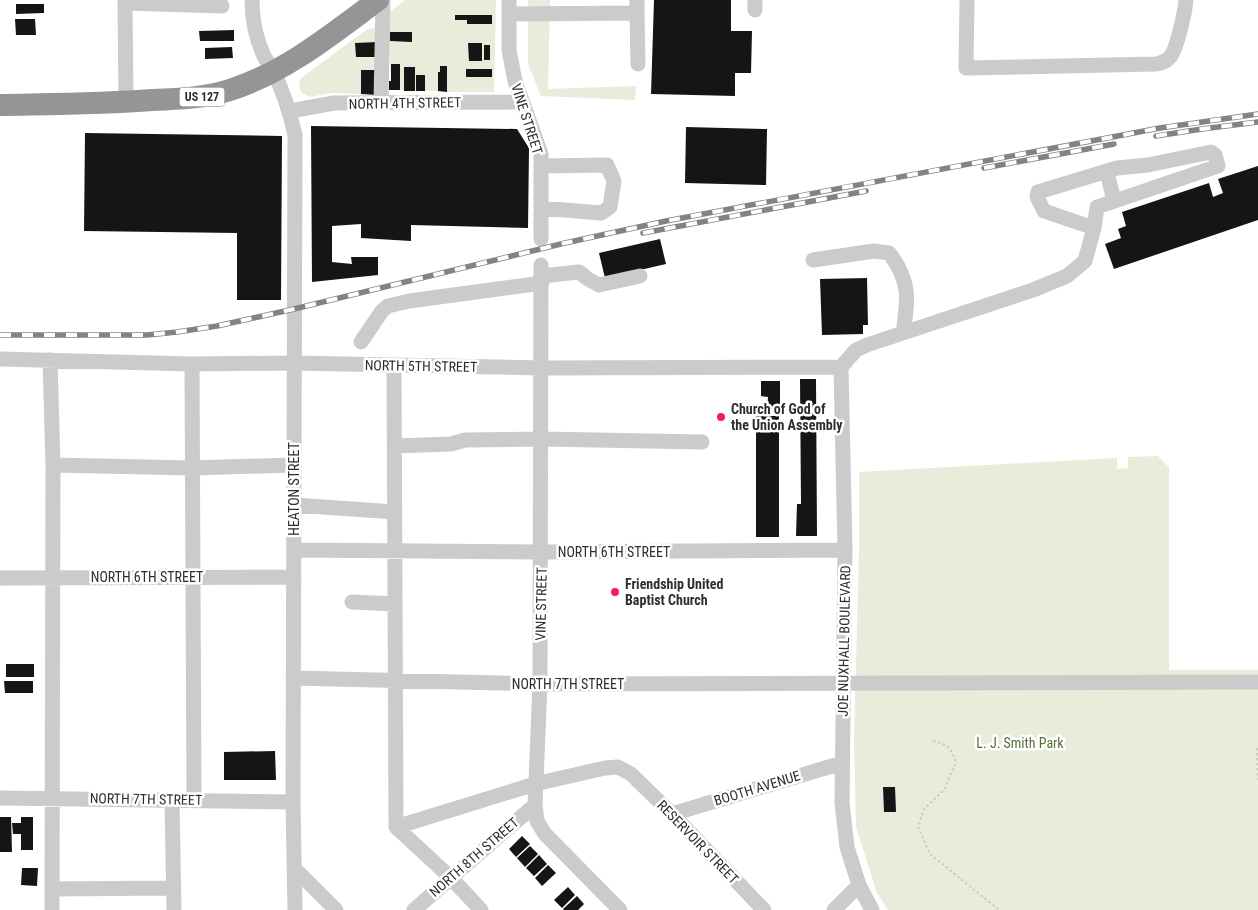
<svg xmlns="http://www.w3.org/2000/svg" width="1258" height="910" viewBox="0 0 1258 910" font-family="'Roboto Condensed',sans-serif">
	<style>
		.green { fill: #e7edda }
		.building { fill: #151515 }
		.lines { fill: none; stroke-linecap: round; stroke-linejoin: round }
		.path { stroke: #cbcbcb; stroke-width: 2; stroke-dasharray: 2.5 2.5; stroke-linecap: butt }
		.minor { stroke: #cbcbcb; stroke-width: 15 }
		.highway { stroke: #959595; stroke-width: 22 }
		.rail-casing { stroke: #838383; stroke-width: 5.5 }
		.rail { stroke: #fff; stroke-width: 4; stroke-dasharray: 11; stroke-linecap: butt }
		.poi-dot { fill: #f61e55; stroke: #fff; stroke-width: 2 }
		.labels { text-anchor: middle; stroke-width: 5; stroke-linejoin: round; paint-order: stroke }
		.shield { fill: #fff; stroke: #6d6d6d; stroke-width: 1 }
		.shield-label { font-size: 12px; font-weight: bold; fill: #2e2e2e }
		.street-label { font-size: 14px; fill: #2e2e2e; stroke: #fff }
		.poi-label { font-size: 14px; font-weight: bold; fill: #2e2e2e; stroke: #fff; text-anchor: start }
		.park-label { font-size: 14px; fill: #5a6d37; stroke: #fff }
	</style>
	<rect width="100%" height="100%" fill="#fff"/>
	<path class="green" d="M405,0H496L494,92H447L440,72H438V91L389,90V81H391L388,13Z
		M528,0H550L548,89L636,86L635,100L541,96L528,64Z
		M378,27L377,42L355,43L356,57H377V70H361V94L330,93L310,97L301,92L299,85L301,78L366,30Z
		M1158,456L1169,467V670H1258V910H888L877,893L856,827L854,739L859,548V472L1117,458V469L1128,468V457Z"/>
	<path class="building" d="M654,0H731V31H752L751,73H735V96L651,94Z
		M16,4H44V13L16,14Z
		M455,15H492V24H467V20H455Z
		M15,19H35L36,35H16Z
		M234,30V41H200L199,31Z
		M390,32H412V42L390,41Z
		M377,42V57H356L355,43Z
		M468,43H482V61H469Z
		M484,45H490V60H484Z
		M232,47L233,58L205,59V48Z
		M391,64H400V90H389V81H391Z
		M440,66H447V92L438,91V72H440Z
		M404,67H415V91H404Z
		M466,69H492V77H466Z
		M361,70H377V95L361,94Z
		M416,75H425V91H416Z
		M311,126L517,129L529,148L528,228L411,225V241L361,238V224L332,226V262L352,264L351,257H378V275L312,282Z
		M686,127L767,129L766,185L685,183Z
		M85,133L282,136L281,300H237V233L84,231Z
		M1258,166V220L1114,269L1105,244L1121,238L1118,229L1126,226L1122,212L1209,183L1213,197L1223,193L1218,179Z
		M660,239L666,264L605,278L599,253Z
		M867,278L868,325H863V334L822,335L820,279Z
		M800,379H816L817,536H796L797,504H801Z
		M761,381H780V409H767L768,397L761,396Z
		M756,416H779V537H756Z
		M6,664H34V677H6Z
		M4,681H33V693H5Z
		M275,751L276,780H224V752Z
		M883,787H895L896,812H884Z
		M0,817H11L12,852H0Z
		M21,817H33V850H21V834H13L12,823H21Z
		M522,836L530,844L516,857L509,849Z
		M530,846L538,854L525,867L517,858Z
		M539,855L547,864L534,876L526,868Z
		M548,865L556,873L542,886L535,878Z
		M22,868H38L37,886L21,885Z
		M568,887L575,895L562,908L554,900Z
		M577,896L584,904L578,910H564L563,909Z"/>
	<g class="lines">
		<path class="path" d="M933,741C948,745 950,747 956,762L944,790L924,809L918,827L930,854L999,910
			M1257,748L1258,780"/>
		<path class="minor" d="M125,0L126,102
			M252,0C252,19 256,39 264,56C267,62 271,67 274,73C284,93 290,113 295,135L293,802L295,910
			M509,0V50L515,81L541,154V239
			M755,0V10
			M967,0L966,68L1156,64C1161,63 1166,62 1170,57C1177,49 1185,12 1186,0
			M125,3L222,6
			M637,13L638,64
			M509,14L637,13V0
			M381,102L383,0
			M290,111L334,103L522,102
			M541,166L607,165L614,181L610,207L601,213L541,208
			M1107,172L1114,201
			M813,260L874,251L889,253C911,281 908,300 903,333
			M541,265L540,684L535,805L537,821L545,834L620,910
			M541,276L579,272L588,279L599,285L640,276
			M361,342L382,311L388,306L409,301L542,283
			M0,359L192,364L293,363L542,368L841,367
			M50,360L53,465L52,910
			M192,364L194,800
			M394,365L396,827L450,877L481,910
			M841,367L856,350L867,345L1033,290L1067,276L1085,261L1094,228L1097,207L1218,166L1215,155L1211,152L1148,165L1117,168L1038,192L1037,197L1044,211L1094,228
			M841,367L845,550L842,803L847,847L859,885L872,910
			M395,446L451,444L465,440L542,439L702,442
			M53,465L192,468L293,465
			M294,505L395,512
			M294,550L542,552L845,550
			M0,578L294,577
			M352,602L395,604
			M293,678L540,684L1258,682
			M0,798L293,802
			M172,800L174,910
			M672,814L842,763
			M396,827L535,784L605,768L618,767L631,774L672,814L764,910
			M294,868L336,910
			M52,889L173,888
			M414,910L535,805
			M834,910L859,885"/>
		<path class="highway" d="M0,105C50,104 101,104 152,100C178,99 205,98 230,90C286,72 332,34 378,0"/>
		<g class="rail-casing">
			<path id="rail" d="M1156,136L1202,129L1258,122
				M984,168L1114,144
				M643,233L866,191
				M0,335H147L177,332L217,326L294,309L565,243L666,221L1160,128L1258,114"/>
		</g>
		<use href="#rail" class="rail"/>
	</g>
	<g class="poi-dot">
		<circle cx="721" cy="417" r="5"/>
		<circle cx="615" cy="592" r="5"/>
	</g>
	<g class="labels">
		<rect class="shield" x="179.5" y="87.5" width="45" height="19" rx="4"/>
		<g class="shield-label">
			<text x="202" y="101">US 127</text>
		</g>
		<g class="street-label">
			<text transform="translate(405 103) rotate(-1)" y="5">NORTH 4TH STREET</text>
			<text transform="translate(527 119) rotate(72)" y="5">VINE STREET</text>
			<text transform="translate(421 366) rotate(1)" y="5">NORTH 5TH STREET</text>
			<text transform="translate(294 489) rotate(-90)" y="5">HEATON STREET</text>
			<text x="614" y="557">NORTH 6TH STREET</text>
			<text x="147" y="582">NORTH 6TH STREET</text>
			<text transform="translate(541 604) rotate(-89)" y="5">VINE STREET</text>
			<text transform="translate(844 641) rotate(-89)" y="5">JOE NUXHALL BOULEVARD</text>
			<text x="568" y="689">NORTH 7TH STREET</text>
			<text transform="translate(757 788) rotate(-17)" y="5">BOOTH AVENUE</text>
			<text transform="translate(146 799) rotate(1)" y="5">NORTH 7TH STREET</text>
			<text transform="translate(698 842) rotate(46)" y="5">RESERVOIR STREET</text>
			<text transform="translate(474 857) rotate(-41)" y="5">NORTH 8TH STREET</text>
		</g>
		<g class="poi-label">
			<text x="731" y="414">Church of God of<tspan x="731" dy="16">the Union Assembly</tspan></text>
			<text x="625" y="589">Friendship United<tspan x="625" dy="16">Baptist Church</tspan></text>
		</g>
		<g class="park-label">
			<text x="1020" y="748">L. J. Smith Park</text>
		</g>
	</g>
</svg>
